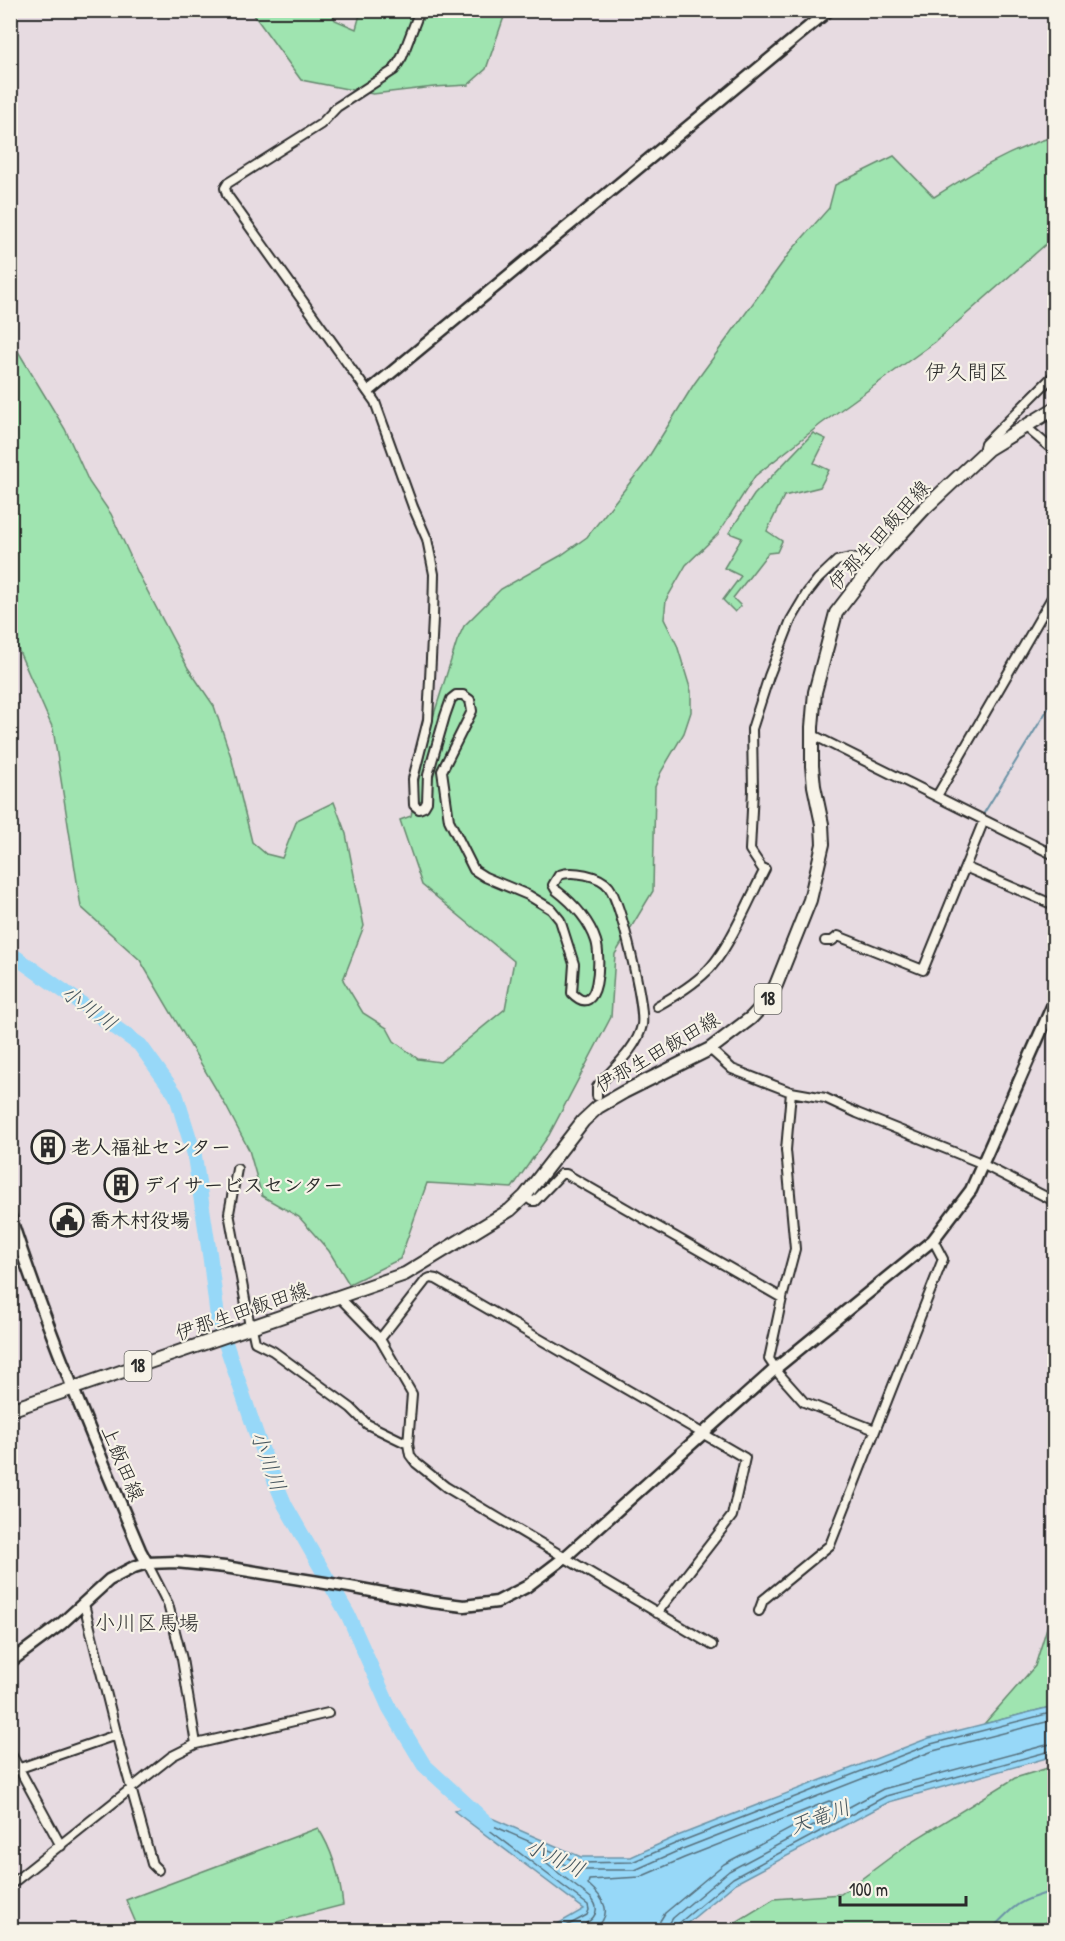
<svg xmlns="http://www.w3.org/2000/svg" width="1065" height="1941" viewBox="0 0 1065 1941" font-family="'Patrick Hand','Klee One',sans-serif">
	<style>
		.green { fill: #9fe4b0; stroke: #65886e; stroke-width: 1.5 }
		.water { fill: #97d8f8; stroke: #6c93a6; stroke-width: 1.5 }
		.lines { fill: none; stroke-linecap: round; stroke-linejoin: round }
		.shore { stroke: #56707d; stroke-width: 1.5 }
		.stream { stroke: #6c93a6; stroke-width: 2 }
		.river { stroke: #97d8f8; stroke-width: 15 }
		.street-casing { stroke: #2b2b2b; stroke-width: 12 }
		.secondary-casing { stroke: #2b2b2b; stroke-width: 15 }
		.primary-casing { stroke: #2b2b2b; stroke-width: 16 }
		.street { stroke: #f7f3e8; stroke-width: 8 }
		.secondary { stroke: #f7f3e8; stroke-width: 10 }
		.primary { stroke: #f7f3e8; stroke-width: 12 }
		.labels { text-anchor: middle; stroke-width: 4.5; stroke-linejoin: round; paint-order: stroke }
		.shield { fill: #f7f3e8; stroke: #686764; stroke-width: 1.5 }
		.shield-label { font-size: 18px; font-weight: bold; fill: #2b2b2b }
		.street-label { font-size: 20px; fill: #2b2b2b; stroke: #f7f3e8 }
		.poi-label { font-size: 20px; font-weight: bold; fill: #2b2b2b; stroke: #f7f3e8; text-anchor: start }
		.neighbourhood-label { font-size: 21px; fill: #2b2b2b; stroke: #f7f3e8 }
		.water-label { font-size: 21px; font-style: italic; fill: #46565e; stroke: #f7f3e8 }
	</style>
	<rect width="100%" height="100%" fill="#e7dbe1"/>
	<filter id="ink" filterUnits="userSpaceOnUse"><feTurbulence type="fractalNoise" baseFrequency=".0167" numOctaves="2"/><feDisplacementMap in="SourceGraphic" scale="12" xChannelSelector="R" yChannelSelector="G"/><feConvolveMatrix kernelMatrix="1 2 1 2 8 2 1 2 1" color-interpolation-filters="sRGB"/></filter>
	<g filter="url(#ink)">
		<path class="green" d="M251,11H331L335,20L356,29L361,11H506L486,69L468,85L434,87L373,94L301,80Z
			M1054,136V237L935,342L821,424L755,476L718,534L686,565L666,600L664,619L677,645L691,691V712L684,733L661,772L655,787L653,891L615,954L611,1017L549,1135L512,1188L427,1183L400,1259L349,1284L329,1251L299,1217L262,1196L249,1150L226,1106L140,960L81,907L53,729L11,633L10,338L65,429L89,482L111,514L138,573L188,668L214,706L232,760L252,842L266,854L282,858L297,820L334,802L346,834L364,926L343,980L363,1013L387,1028L394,1041L418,1059L440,1062L505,1009L514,961L422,885L400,820L411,816L431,724L457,641L464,626L501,589L560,556L587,537L643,466L694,384L791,251L829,208L835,185L894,156L934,197C975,171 1008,151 1054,136Z
			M813,433L826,439L814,463L829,470L820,487L784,496L767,531L782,541L777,552L768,553L733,598L741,606L735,612L723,600L741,576L724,568L742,538L729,533L754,495Z
			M1054,1605V1706L984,1724L1035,1666Z
			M1054,1766V1912L1039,1930H723L774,1899L841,1894L911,1842L1015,1778Z
			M318,1828C333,1851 340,1878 343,1905L246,1930H139L126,1900Z"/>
		<path class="water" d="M1054,1706V1756L889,1802L736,1883L679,1930H547L584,1909L454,1811L464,1806L581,1857H631L675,1837L929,1738Z"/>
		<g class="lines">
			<path class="shore" d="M559,1930L587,1915L589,1910L588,1905L488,1829L489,1824L579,1863L632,1862L677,1843L931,1744L1054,1712
				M575,1930C588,1923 605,1914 591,1898L543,1861V1856L579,1870H635L680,1850L933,1751L1054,1720
				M593,1930C615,1915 604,1898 588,1884L589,1880L640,1877L684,1858L829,1801L832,1802L831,1807L724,1864L665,1913L660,1921L659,1930
				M668,1930L669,1924L673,1918L729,1871L883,1789L1054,1743
				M676,1930L678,1924L733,1878L886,1796L1054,1750"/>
			<path class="stream" d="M984,813L1054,699
				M991,1930C1015,1904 1020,1900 1054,1891"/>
			<path class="river" d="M10,953L140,1045L176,1095L194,1153L210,1257L218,1321L260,1445L285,1505L348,1615L389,1707L424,1765L488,1824"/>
			<g class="street-casing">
				<path id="street" d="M420,10L402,57L394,70L337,107L321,124L228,183L225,188L227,195L375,402L413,507L427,539L434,574L433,618L428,720L413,779L414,805L419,809L424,807L427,802L428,775L445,716L451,699L456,695H463L470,700L472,711L442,771L449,820L474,870L485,877L528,895L551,909L560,920L574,964L572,993C600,1022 601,956 596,941C589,920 573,903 556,890L553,885L559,875C572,870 600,875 609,887C621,903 645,1005 642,1025C637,1049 612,1069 597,1087V1096
					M1026,427L1054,451
					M983,451L985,444L1054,375
					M813,735L1054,855
					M937,796L1054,594
					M984,820L965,867L1054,905
					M825,941H832L838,936L923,970L965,867
					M657,1006C675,996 693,985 707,971C728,951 751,896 765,869L762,868L750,850L753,790L752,729L769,676L791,620L807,593L818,579L837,561L850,558L875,562
					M710,1049L732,1069L791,1092L825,1098L857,1113L976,1161L1054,1201
					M791,1092L786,1150L795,1249L782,1298L769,1359L780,1375L804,1402L875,1430
					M237,1169L229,1213L249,1321
					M525,1196L532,1201H535L561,1174H566L782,1298
					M340,1298L380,1339L412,1394L408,1444L410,1455L416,1463L446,1487L712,1645
					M252,1328L255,1342L273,1351L351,1408L367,1424L408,1444
					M380,1339L426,1280L430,1278L436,1279L745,1458L732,1516L657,1613
					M147,1563L168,1604L182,1659L196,1744
					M84,1604L120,1748L152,1864L158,1870
					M759,1611L763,1600L830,1545L943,1259L933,1240
					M10,1752L61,1846
					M20,1768L116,1735
					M10,1885L172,1756L196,1744L328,1713"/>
			</g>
			<g class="secondary-casing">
				<path id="secondary" d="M369,391L829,10
					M10,1216C47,1330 93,1439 140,1550L147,1563
					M10,1662L61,1624L109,1580L134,1567L147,1563L176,1562L225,1567L350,1587L432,1602L464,1606L497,1602L526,1587L564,1558L775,1369L933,1240L971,1190L1054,1002"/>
			</g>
			<g class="primary-casing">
				<path id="primary" d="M10,1410L405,1274L510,1210L525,1196L583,1121L598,1107L624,1092L710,1049L751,1018L766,1002L776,985L810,900L823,844L822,824L814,786L812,766V727L815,692L836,613L875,562L924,509L988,449L1054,409"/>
			</g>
			<use href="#street" class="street"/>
			<use href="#secondary" class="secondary"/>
			<use href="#primary" class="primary"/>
		</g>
	</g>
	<defs>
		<g id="building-ring" transform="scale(1.725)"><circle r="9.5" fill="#f7f3e8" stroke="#2b2b2b" stroke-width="1.5"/><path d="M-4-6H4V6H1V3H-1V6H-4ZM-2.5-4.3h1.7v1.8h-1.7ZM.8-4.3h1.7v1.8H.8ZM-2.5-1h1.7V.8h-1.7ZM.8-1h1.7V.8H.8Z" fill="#2b2b2b"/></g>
		<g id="civic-ring" transform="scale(1.725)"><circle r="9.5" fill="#f7f3e8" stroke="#2b2b2b" stroke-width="1.5"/><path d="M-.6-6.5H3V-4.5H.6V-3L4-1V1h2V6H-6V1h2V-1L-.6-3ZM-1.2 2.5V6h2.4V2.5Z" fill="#2b2b2b"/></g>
	</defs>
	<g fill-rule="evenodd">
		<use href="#building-ring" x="48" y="1147"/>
		<use href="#building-ring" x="121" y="1185"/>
		<use href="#civic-ring" x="67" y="1220"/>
	</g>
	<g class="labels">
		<g class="shield">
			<rect x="754.5" y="984" width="27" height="30" rx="4.5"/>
			<rect x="124.5" y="1351" width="27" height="30" rx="4.5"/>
		</g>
		<g class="shield-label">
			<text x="768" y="1005">18</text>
			<text x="138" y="1372">18</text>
		</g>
		<g class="street-label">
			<text transform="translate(879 535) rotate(-48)" y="7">伊那生田飯田線</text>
			<text transform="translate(657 1052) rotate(-30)" y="7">伊那生田飯田線</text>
			<text transform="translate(242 1311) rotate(-19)" y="7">伊那生田飯田線</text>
			<text transform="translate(123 1463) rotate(67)" y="7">上飯田線</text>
		</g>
		<g class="poi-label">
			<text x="71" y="1154">老人福祉センター</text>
			<text x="144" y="1192">デイサービスセンター</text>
			<text x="90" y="1227">喬木村役場</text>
		</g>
		<g class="neighbourhood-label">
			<text x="967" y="379">伊久間区</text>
			<text x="147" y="1630">小川区馬場</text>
		</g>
		<g class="water-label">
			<text transform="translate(89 1008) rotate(36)" y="7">小川川</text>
			<text transform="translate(268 1461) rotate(69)" y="7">小川川</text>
			<text transform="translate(820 1817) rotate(-20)" y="7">天竜川</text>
			<text transform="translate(555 1858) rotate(25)" y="7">小川川</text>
		</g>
	</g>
	<rect width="1065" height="1941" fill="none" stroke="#f7f3e8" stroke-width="36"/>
	<rect x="18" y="18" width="1029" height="1905" fill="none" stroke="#2b2b2b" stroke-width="2" filter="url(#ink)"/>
	<path d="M840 1896v9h126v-9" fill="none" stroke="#2b2b2b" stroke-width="3"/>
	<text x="849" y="1896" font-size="18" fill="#2b2b2b" stroke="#f7f3e8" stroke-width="4.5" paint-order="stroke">100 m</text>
</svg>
